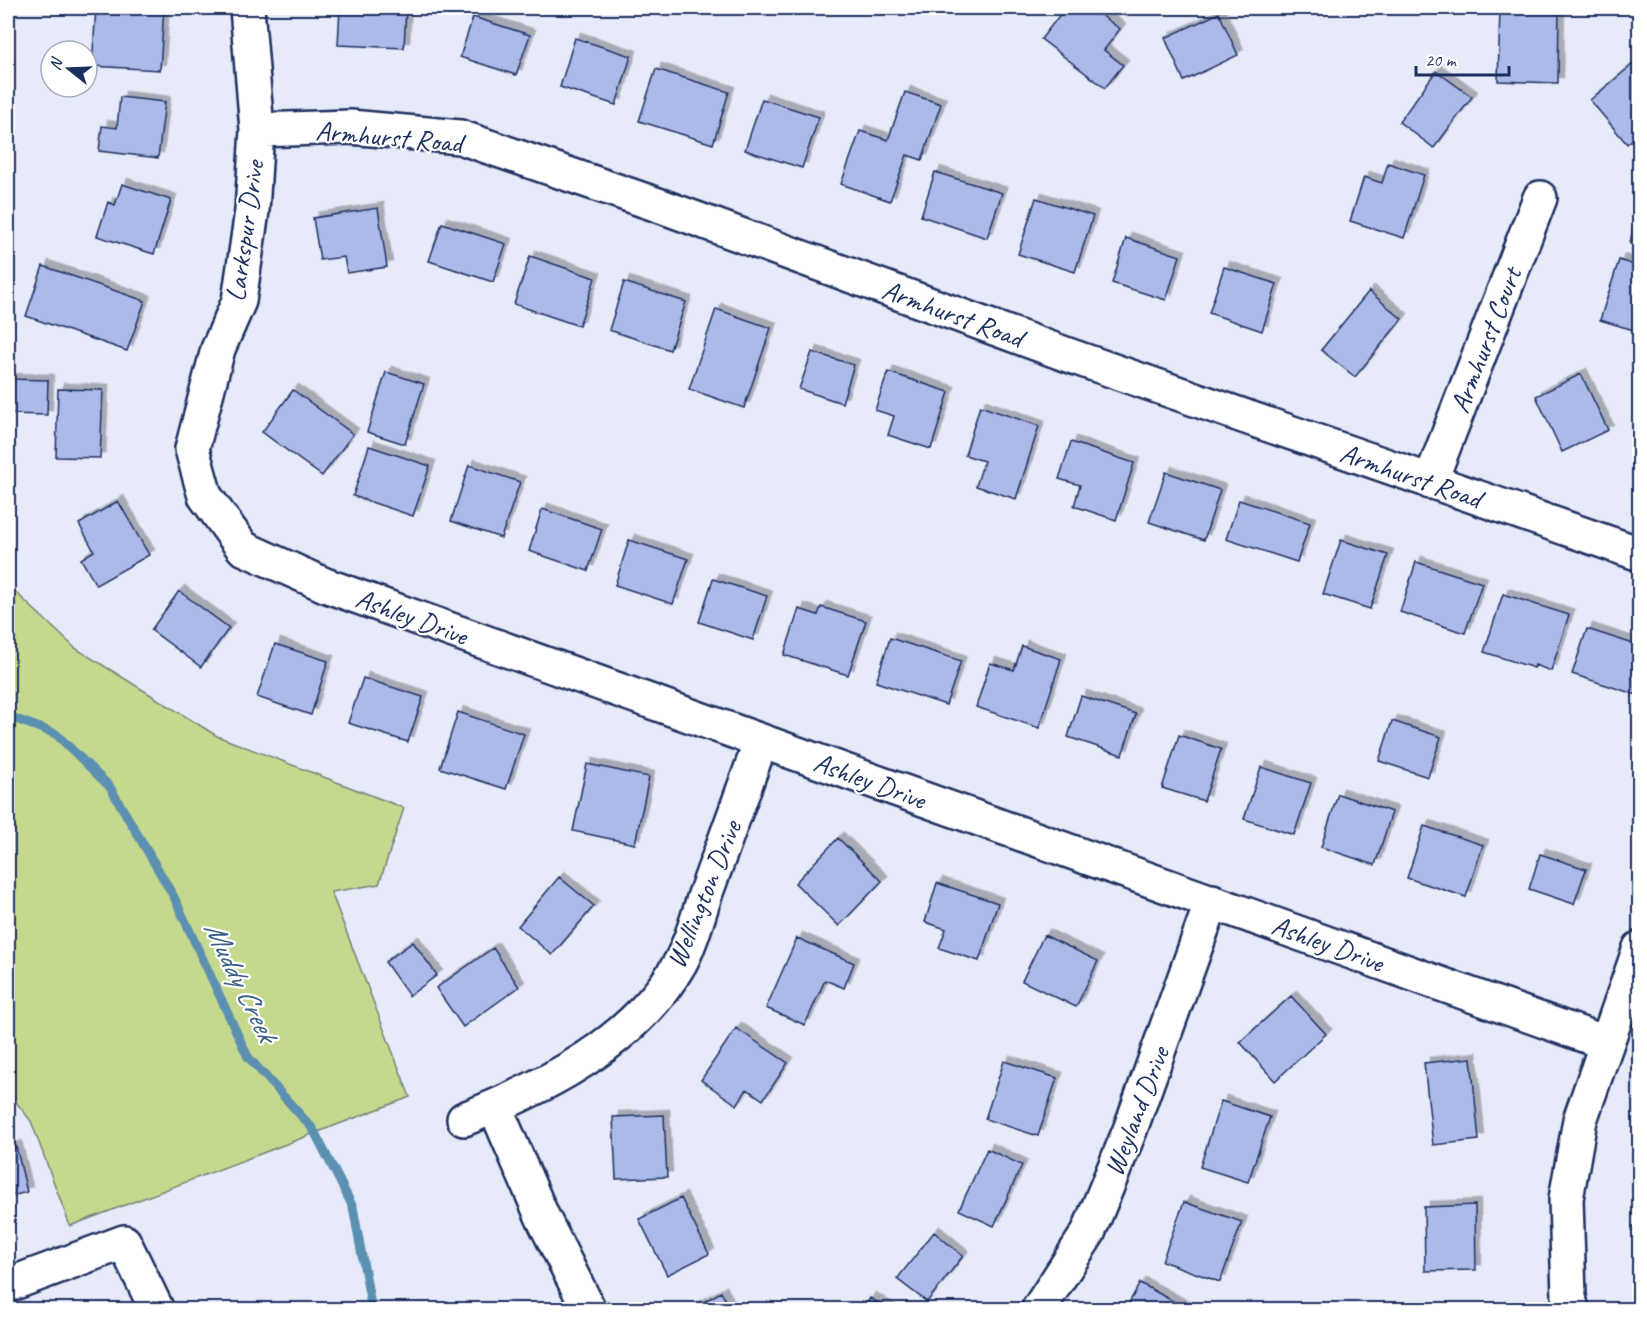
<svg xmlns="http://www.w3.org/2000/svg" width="1647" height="1317" viewBox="0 0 1647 1317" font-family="Caveat,sans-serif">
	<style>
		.green { fill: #c5d98e; stroke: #708476; stroke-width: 1.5 }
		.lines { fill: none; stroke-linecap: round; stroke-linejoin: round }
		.stream { stroke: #5c90b1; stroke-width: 9 }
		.building { fill: #acbaea; stroke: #1b2f5e; stroke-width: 1.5; filter: url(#shadow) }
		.minor-casing { stroke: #1b2f5e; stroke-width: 38 }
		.minor { stroke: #fff; stroke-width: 33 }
		.labels { text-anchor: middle; stroke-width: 4.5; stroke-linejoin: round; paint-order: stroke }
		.street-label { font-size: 28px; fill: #1b2f5e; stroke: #fff }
		.water-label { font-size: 30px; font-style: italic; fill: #3b6087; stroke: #fff }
	</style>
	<defs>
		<filter id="shadow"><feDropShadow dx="5.5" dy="-5.5" stdDeviation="0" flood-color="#0004"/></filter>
	</defs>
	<rect width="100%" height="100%" fill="#e6eaf9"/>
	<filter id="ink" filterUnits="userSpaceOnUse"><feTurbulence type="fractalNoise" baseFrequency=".0167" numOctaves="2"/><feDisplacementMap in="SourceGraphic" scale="12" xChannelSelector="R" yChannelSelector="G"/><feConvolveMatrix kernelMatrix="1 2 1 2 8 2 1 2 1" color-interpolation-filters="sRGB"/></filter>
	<g filter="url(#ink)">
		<path class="green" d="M8,585L75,648L217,736L404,808L379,884L331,892L410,1097L70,1226L31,1121L8,1092Z"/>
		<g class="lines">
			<path class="stream" d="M8,716L56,734L110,787L174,897L248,1057L313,1129L353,1207L372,1310"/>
		</g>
		<path class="building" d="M96,8H164L160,70L92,66Z
			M340,8H406L404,48L338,45Z
			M1065,8H1091L1120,29L1104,50L1123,65L1105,88L1041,39Z
			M1500,8H1559L1558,83L1498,81Z
			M1219,13L1238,55L1184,81L1165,38Z
			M473,17L530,35L516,75L460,57Z
			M575,38L631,56L616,105L560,87Z
			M1638,60L1640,133L1627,144L1590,100Z
			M656,69L729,92L713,144L639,121Z
			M1436,71L1472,97L1434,148L1399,122Z
			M905,92L941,104L922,160L907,155L890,201L841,184L860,131L888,140Z
			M120,97L165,102L158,158L99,151L102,126L117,128Z
			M762,99L819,117L802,168L745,150Z
			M1388,163L1424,175L1404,238L1350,221L1364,177L1382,183Z
			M935,172L1002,193L987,238L921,216Z
			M122,184L171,200L154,254L97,236L108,202L115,205Z
			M1640,193V246L1630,244Z
			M1036,198L1093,216L1075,272L1018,254Z
			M378,208L387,267L347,273L344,257L320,260L313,218Z
			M442,223L506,244L493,282L429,261Z
			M1126,238L1180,256L1166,300L1112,283Z
			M530,256L595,278L579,326L514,304Z
			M1619,260L1640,267V332L1600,320Z
			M43,266L145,301L127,351L26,316Z
			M1224,267L1277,284L1262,331L1209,313Z
			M624,282L686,302L670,350L609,330Z
			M1369,291L1402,319L1355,377L1321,350Z
			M716,309L771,328L744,408L689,389Z
			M812,352L854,365L842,403L799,389Z
			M386,372L424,384L405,444L367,432Z
			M888,372L949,392L931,449L888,435L894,416L875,410Z
			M1581,374L1608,430L1562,452L1536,396Z
			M8,379L48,380L47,415L8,414Z
			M58,389L103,390L100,458L56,457Z
			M293,390L353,434L322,476L262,432Z
			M980,406L1039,426L1016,499L976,486L984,461L965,455Z
			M1071,442L1134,463L1116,520L1074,506L1080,485L1059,479Z
			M369,446L430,466L413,516L353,496Z
			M469,465L520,482L501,538L451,521Z
			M1166,472L1220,490L1204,540L1149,522Z
			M1239,500L1310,523L1297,562L1226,539Z
			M118,501L149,555L96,585L81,559L94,551L79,524Z
			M542,509L602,529L588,571L529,551Z
			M629,540L688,559L673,604L615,585Z
			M1341,540L1388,555L1370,609L1323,594Z
			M1416,562L1482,583L1465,633L1400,612Z
			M713,579L767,596L753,640L699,622Z
			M179,591L229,628L201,667L151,630Z
			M1503,594L1569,615L1551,671L1535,665L1534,668L1484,652Z
			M821,607L866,621L848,675L784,655L799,609L818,615Z
			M1587,629L1640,646V696L1572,674Z
			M890,638L961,661L946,705L876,682Z
			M275,644L328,661L311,715L257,697Z
			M1022,646L1061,659L1039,728L976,707L990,663L1014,670Z
			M363,678L423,697L408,742L348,723Z
			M1081,696L1136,714L1122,755L1068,737Z
			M458,712L524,734L506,789L440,768Z
			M1392,721L1441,737L1428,777L1379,761Z
			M1179,735L1221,749L1204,801L1162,788Z
			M587,764L649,777L635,844L573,831Z
			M1261,767L1311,783L1294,835L1244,819Z
			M1338,794L1392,812L1375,865L1321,847Z
			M1424,826L1483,845L1466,897L1407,878Z
			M838,838L882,881L839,926L795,883Z
			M1540,854L1586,869L1574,904L1529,889Z
			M559,877L594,906L552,955L518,926Z
			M937,883L998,903L979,961L939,948L946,929L925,922Z
			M1044,935L1098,961L1076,1007L1022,981Z
			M797,938L854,963L844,988L825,980L805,1025L766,1008Z
			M413,942L437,975L409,996L385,962Z
			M493,948L519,987L463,1027L436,988Z
			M1291,996L1326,1034L1275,1081L1240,1042Z
			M736,1028L788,1063L763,1100L747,1089L737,1105L701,1080Z
			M1471,1058L1479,1140L1433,1145L1424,1063Z
			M1004,1061L1057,1078L1038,1136L985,1119Z
			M1221,1101L1270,1117L1248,1182L1200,1167Z
			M664,1115L667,1177L616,1179L613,1117Z
			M16,1146L27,1192L8,1197V1149Z
			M987,1149L1022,1165L994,1226L959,1210Z
			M681,1198L709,1254L667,1275L639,1219Z
			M1184,1202L1242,1222L1220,1282L1162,1261Z
			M1475,1205L1476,1270L1425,1271L1424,1207Z
			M1640,1225V1272L1633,1226Z
			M934,1232L963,1256L927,1302L897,1279Z
			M1140,1283L1189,1310H1125Z
			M721,1292L731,1310H689Z
			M870,1298L890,1310H863Z"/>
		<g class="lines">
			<g class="minor-casing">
				<path id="minor" d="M247,8L257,130L252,211L239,301L218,349L192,449L205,496L243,548L325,585L1606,1043
					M257,130L350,127L460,137L661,206L1068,355L1640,554
					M1430,482L1540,198
					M495,1107L542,1216L589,1310
					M464,1119C546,1087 635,1042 680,963C691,944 698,916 705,895C724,843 743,792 761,741
					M8,1285L124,1242L157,1310
					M1038,1310L1088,1233L1130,1130L1212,901
					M1572,1310L1569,1297L1566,1199L1580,1120L1640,948"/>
			</g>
			<use href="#minor" class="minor"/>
		</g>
	</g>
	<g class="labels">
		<g class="street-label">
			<text transform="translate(389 136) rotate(5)" y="10">Armhurst Road</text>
			<text transform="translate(244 231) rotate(-82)" y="10">Larkspur Drive</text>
			<text transform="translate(953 313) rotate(20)" y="10">Armhurst Road</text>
			<text transform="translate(1485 340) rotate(-69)" y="10">Armhurst Court</text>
			<text transform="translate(1411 475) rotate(19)" y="10">Armhurst Road</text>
			<text transform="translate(412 616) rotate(20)" y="10">Ashley Drive</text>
			<text transform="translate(870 780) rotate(20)" y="10">Ashley Drive</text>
			<text transform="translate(703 894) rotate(-68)" y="10">Wellington Drive</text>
			<text transform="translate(1328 943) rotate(20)" y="10">Ashley Drive</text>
			<text transform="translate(1136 1111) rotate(-69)" y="10">Weyland Drive</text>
		</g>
		<g class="water-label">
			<text transform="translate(241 981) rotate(64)" y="10">Muddy Creek</text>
		</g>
	</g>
	<rect width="1647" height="1317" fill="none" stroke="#fff" stroke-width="30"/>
	<rect x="15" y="15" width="1617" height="1287" fill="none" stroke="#1b2f5e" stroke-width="2" filter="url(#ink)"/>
	<g transform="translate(69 69) rotate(288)"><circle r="28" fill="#ffffff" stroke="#a4acbf" stroke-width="1.5"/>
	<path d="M0-4.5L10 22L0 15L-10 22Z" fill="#1b2f5e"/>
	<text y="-9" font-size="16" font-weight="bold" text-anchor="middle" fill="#1b2f5e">N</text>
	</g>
	<path d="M1416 66v9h93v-9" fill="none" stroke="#1b2f5e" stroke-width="3"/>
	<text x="1425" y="66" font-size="18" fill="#1b2f5e" stroke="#ffffff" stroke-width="4.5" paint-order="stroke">20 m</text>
</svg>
